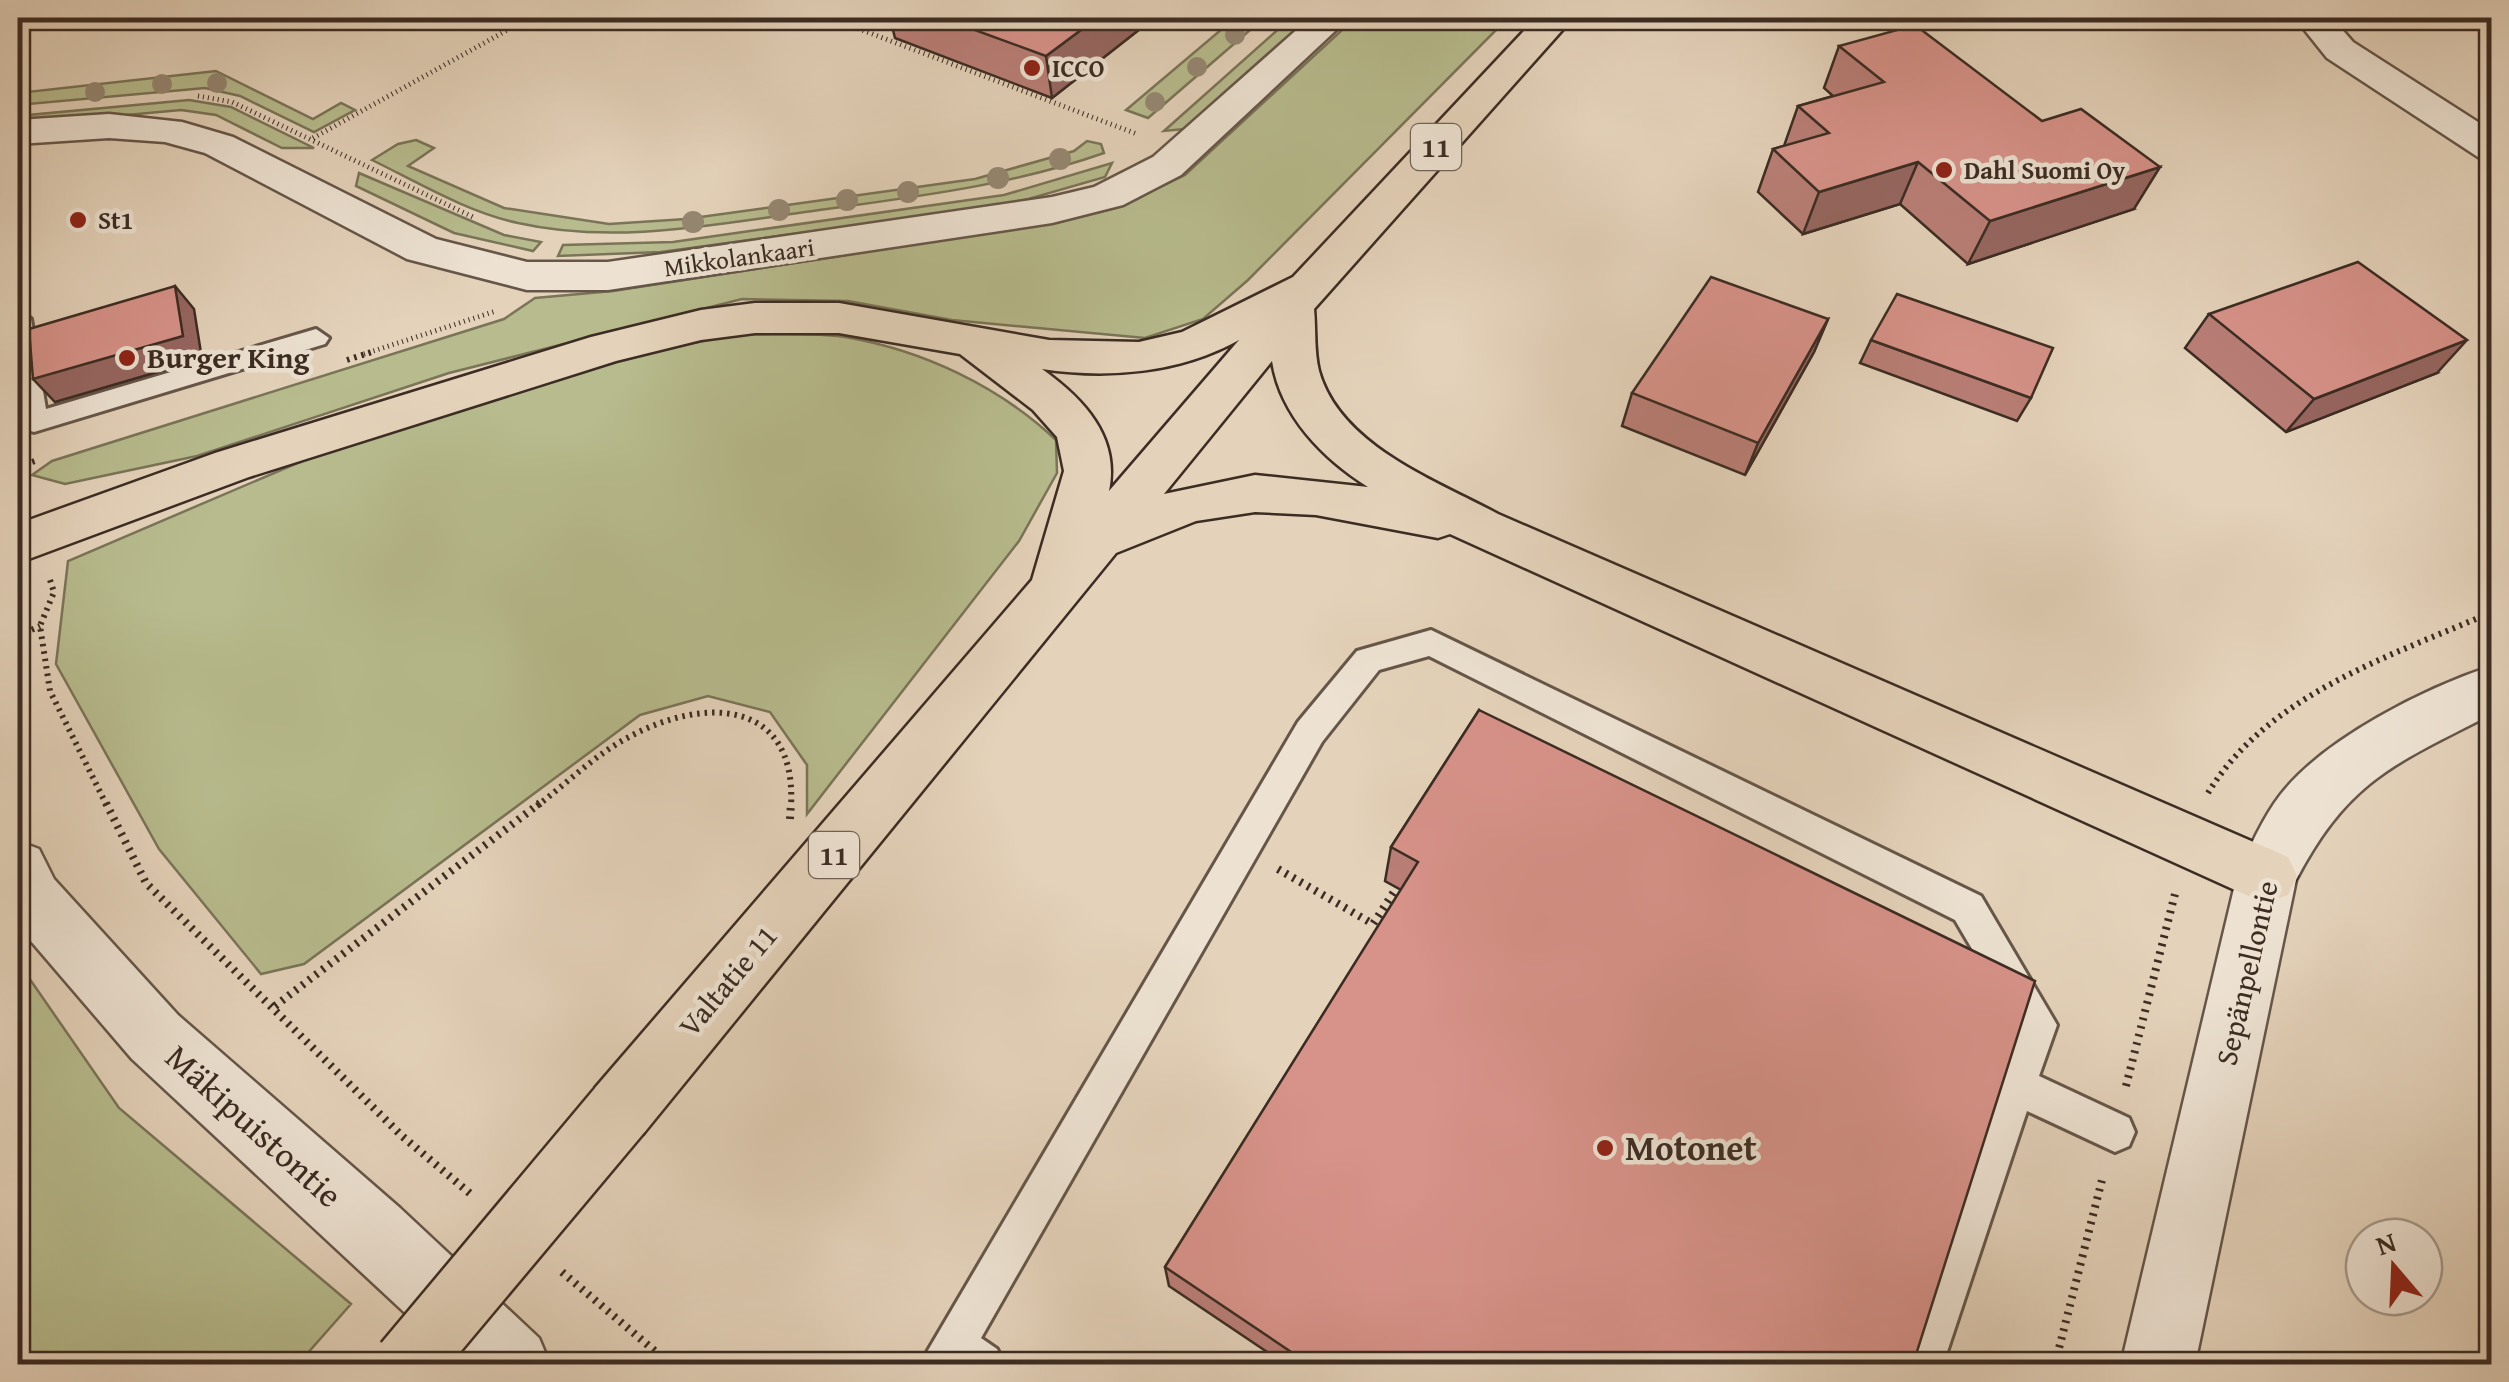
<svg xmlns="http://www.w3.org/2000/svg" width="2509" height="1382" viewBox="0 0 2509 1382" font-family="'Gentium Book Plus',serif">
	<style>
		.green { fill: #b7bb8d; stroke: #7a7458; stroke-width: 2.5 }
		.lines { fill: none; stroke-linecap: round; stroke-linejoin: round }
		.service-casing { stroke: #665649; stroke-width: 6 }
		.minor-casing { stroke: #665649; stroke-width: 5 }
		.tertiary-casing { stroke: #665649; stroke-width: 5 }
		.trunk-casing { stroke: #3c2c23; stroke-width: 5 }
		.path-far2 { stroke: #3c2c23; stroke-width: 5; stroke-dasharray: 1 4; stroke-linecap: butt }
		.path-far1 { stroke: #3c2c23; stroke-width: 6; stroke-dasharray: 2.5 5; stroke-linecap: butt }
		.path { stroke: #3c2c23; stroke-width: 8; stroke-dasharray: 2.5 6; stroke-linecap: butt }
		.service { fill: #ede2d2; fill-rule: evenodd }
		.minor { fill: #ede2d2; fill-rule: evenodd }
		.tertiary { fill: #ede2d2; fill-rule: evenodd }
		.trunk { fill: #e4d2ba; fill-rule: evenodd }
		.trunk-bridge-casing { stroke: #3c2c23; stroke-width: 71; stroke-linecap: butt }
		.trunk-bridge { stroke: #e4d2ba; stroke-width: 66 }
		.tree { fill: #958772 }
		.wall { fill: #b97e76; stroke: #3c2c23; stroke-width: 2.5 }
		.shaded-wall { fill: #966660; stroke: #3c2c23; stroke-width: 2.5 }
		.building { fill: #d79289; stroke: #3c2c23; stroke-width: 2.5 }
		.poi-dot { fill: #8f2418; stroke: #ede2d2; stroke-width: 4 }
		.labels { text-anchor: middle; stroke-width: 9; stroke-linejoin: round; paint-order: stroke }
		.far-poi-label { font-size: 25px; font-weight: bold; fill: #3c2c23; stroke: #ede2d2; text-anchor: start }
		.far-street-label { font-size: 25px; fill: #3c2c23; stroke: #ede2d2 }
		.shield { fill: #ede2d2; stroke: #716358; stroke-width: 2.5 }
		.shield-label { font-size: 28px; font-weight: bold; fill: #3c2c23 }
		.poi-label { font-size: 30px; font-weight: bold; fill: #3c2c23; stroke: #ede2d2; text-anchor: start }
		.street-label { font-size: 30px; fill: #3c2c23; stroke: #ede2d2 }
		.near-street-label { font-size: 35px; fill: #3c2c23; stroke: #ede2d2 }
		.near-poi-label { font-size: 35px; font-weight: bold; fill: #3c2c23; stroke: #ede2d2; text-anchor: start }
	</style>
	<rect width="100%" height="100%" fill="#e4d2ba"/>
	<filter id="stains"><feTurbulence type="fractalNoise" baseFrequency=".002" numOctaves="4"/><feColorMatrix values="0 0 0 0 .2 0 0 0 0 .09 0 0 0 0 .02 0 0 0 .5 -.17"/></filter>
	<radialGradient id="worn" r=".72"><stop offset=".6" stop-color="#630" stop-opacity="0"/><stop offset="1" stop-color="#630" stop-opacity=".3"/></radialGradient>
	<path class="green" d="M1235,18H1264L1148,118L1126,110Z
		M1291,18H1314L1195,128L1164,131Z
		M1355,18H1508L1248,280L1203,319L1145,338L952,320L848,301L742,299L449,373L197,456L65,484L32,475L52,461L504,319L535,298L613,291L1059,222L1115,208L1185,175Z
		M216,71L313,119L341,103L355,110L314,132L240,96L205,88L18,105V93Z
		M189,100L231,107L314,148H282L216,115L181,110L18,125V116Z
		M416,140L434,148L408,166L504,208L609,224L686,219L975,179L1074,151L1087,141L1101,144L1104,153C1010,186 912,197 813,211C716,224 615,245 518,223C467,212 419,183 372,160L398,144Z
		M1112,163L1105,177L1007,205L661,252L558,256L563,245L673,242L1004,195Z
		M359,173L504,235L541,242L533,251L454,233L356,186Z
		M737,334C772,335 810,332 845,337C922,350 999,386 1056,440L1057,473L1019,541L807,814V765L770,712L708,696L640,715L304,964L261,974L159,849L56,664L68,561L314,456L625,357Z
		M18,962L119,1108L351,1304L298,1364H18Z"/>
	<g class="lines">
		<g class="service-casing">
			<path id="service" d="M18,310L31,319L46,409L316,329L329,338L325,344L34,432L24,429L18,405Z
				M1431,630L1981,896L2057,1025L2039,1076L2129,1118L2135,1132L2129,1146L2115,1152L2027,1111L1943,1364H1899L2018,1027L1955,920L1429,656L1379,670L1322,742L981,1338L997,1349L1004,1364H920L1298,722L1357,651Z"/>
		</g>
		<g class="minor-casing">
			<path id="minor" d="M2295,18H2332L2353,42L2492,131V161L2478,157L2327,58Z"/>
		</g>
		<g class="tertiary-casing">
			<path id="tertiary" d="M1310,18H1349L1181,175L1123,205L1052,223L608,290H527L407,259L205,153L165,142L109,138L18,144V120L109,114L182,122L233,137L436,239L527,262H608L1052,197L1094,187L1153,157Z
				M2492,666V714C2395,764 2349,779 2296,880L2195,1364H2121L2237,876C2249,849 2263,817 2281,794C2325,738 2425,688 2492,666Z
				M18,841L39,849L54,879L178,1015L400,1208L539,1338L550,1364H460L132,1059L18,926Z"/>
		</g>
		<g class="trunk-casing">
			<path id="trunk" d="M1536,18H1573L1314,309C1316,330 1314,351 1319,371C1340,446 1437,481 1498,514L2288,857L2297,876L2288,895L2267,903L2246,895L1450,534L1438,538L1316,515L1255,512L1196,521L1116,553L643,1134L619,1144L595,1134L586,1111L595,1088L1032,580L1064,471L1057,437L1033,410L960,354L839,333H755L701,340L616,361L249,477L18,563V524L215,453L591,337L701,310L755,303H839L1049,340L1139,342L1182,332L1293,277ZM1239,340L1109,491C1120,437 1084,399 1042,369C1108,379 1180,373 1239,340ZM1272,361C1280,415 1323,459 1368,487L1255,475L1164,494Z"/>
		</g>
		<path class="path-far2" d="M830,18L1137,134
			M198,96L232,102L473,217
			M313,138L529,18
			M364,354L496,311"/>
		<path class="path-far1" d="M347,360L372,352
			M18,467L35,461
			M50,580L54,592L40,626L50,691L107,806
			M18,636L40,626
			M2208,793C2268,694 2391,656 2492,612
			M537,806C567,783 596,754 629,737C704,696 797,699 791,806"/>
		<path class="path" d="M106,803L146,883L402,1136L473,1196
			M790,819L791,803
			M1278,869L1373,924L1399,884
			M275,1006L540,803
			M2126,1086L2176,890
			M562,1272L670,1364
			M2055,1364L2103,1176"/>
		<use href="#service" class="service"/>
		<use href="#minor" class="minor"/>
		<use href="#tertiary" class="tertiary"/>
		<use href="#trunk" class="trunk"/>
		<g class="trunk-bridge-casing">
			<path id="trunk-bridge" d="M407,1364L619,1111"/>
		</g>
		<use href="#trunk-bridge" class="trunk-bridge"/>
	</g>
	<g class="tree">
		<circle cx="1235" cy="35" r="10"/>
		<circle cx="1197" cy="67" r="10"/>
		<circle cx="217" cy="83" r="10"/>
		<circle cx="162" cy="84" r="10"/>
		<circle cx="95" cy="92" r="10"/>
		<circle cx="1155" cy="102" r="10"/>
		<circle cx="1060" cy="159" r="11"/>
		<circle cx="998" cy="178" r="11"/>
		<circle cx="908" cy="192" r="11"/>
		<circle cx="847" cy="200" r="11"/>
		<circle cx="779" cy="210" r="11"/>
		<circle cx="693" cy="222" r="11"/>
	</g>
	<path class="wall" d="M890,18H1154L1052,98L895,38Z
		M1839,46L2134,209L1968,264L1900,204L1803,234L1758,192L1773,149L1784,146L1798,106L1833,96L1824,88Z
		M2209,314L2437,373L2286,432L2185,348Z
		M1828,319L1814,352L1745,475L1622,426L1632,393Z
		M1871,340L2031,398L2017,421L1860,363Z
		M1479,710L1913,1364H1285L1169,1286L1165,1267L1401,890L1385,881L1391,847Z"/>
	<path class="shaded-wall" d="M1097,18H1154L1052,98L1046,56Z
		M1918,162L1900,204L1803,234L1819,192Z
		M2160,167L2134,209L1968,264L1990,221Z
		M175,286L194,309L202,359L55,402L33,379Z
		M1828,319L1814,352L1745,475L1758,443Z
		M2467,340L2437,373L2286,432L2314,399Z"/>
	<path class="building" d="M942,18H1097L1046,56Z
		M1915,25L2042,121L2081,109L2160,167L1990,221L1918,162L1819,192L1773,149L1829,133L1798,106L1884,82L1839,46Z
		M2358,262L2467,340L2314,399L2209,314Z
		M1711,277L1828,319L1758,443L1632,393Z
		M175,286L183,336L33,379L29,329Z
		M1897,294L2053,348L2031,398L1871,340Z
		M1479,710L2035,981L1913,1364H1309L1165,1267L1418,862L1391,847Z"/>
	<g class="poi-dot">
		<circle cx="1032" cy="68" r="10"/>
		<circle cx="1944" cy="170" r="10"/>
		<circle cx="78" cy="220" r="10"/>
		<circle cx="127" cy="358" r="10"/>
		<circle cx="1605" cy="1148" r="10"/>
	</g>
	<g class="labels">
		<g class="far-poi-label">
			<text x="1052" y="77">ICCO</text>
			<text x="1964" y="179">Dahl Suomi Oy</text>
			<text x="98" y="229">St1</text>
		</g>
		<g class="far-street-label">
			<text transform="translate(739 257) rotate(-8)" y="9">Mikkolankaari</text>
		</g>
		<g class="shield">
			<rect x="1411" y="124" width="50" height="46" rx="8"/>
			<rect x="809" y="832" width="50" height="46" rx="8"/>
		</g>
		<g class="shield-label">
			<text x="1436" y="157">11</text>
			<text x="834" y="865">11</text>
		</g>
		<g class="poi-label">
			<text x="147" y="368">Burger King</text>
		</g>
		<g class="street-label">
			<text transform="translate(2247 973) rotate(-77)" y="10">Sepänpellontie</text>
			<text transform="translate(728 981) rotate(-50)" y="10">Valtatie 11</text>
		</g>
		<g class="near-street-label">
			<text transform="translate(254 1126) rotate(42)" y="12">Mäkipuistontie</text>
		</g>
		<g class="near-poi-label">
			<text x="1625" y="1160">Motonet</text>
		</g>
	</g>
	<rect width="2509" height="1382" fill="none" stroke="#e4d2ba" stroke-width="60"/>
	<rect x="20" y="20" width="2469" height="1342" fill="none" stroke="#3c2c23" stroke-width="5"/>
	<rect x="30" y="30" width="2449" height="1322" fill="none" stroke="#3c2c23" stroke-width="2.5"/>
	<g transform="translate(2394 1267) rotate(341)"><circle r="48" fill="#ede2d2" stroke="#a6998c" stroke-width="2.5"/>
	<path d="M0-8L18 38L0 25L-18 38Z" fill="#8f2418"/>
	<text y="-15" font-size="28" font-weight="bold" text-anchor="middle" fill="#3c2c23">N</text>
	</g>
	<rect width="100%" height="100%" filter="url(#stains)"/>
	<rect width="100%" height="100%" fill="url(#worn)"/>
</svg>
